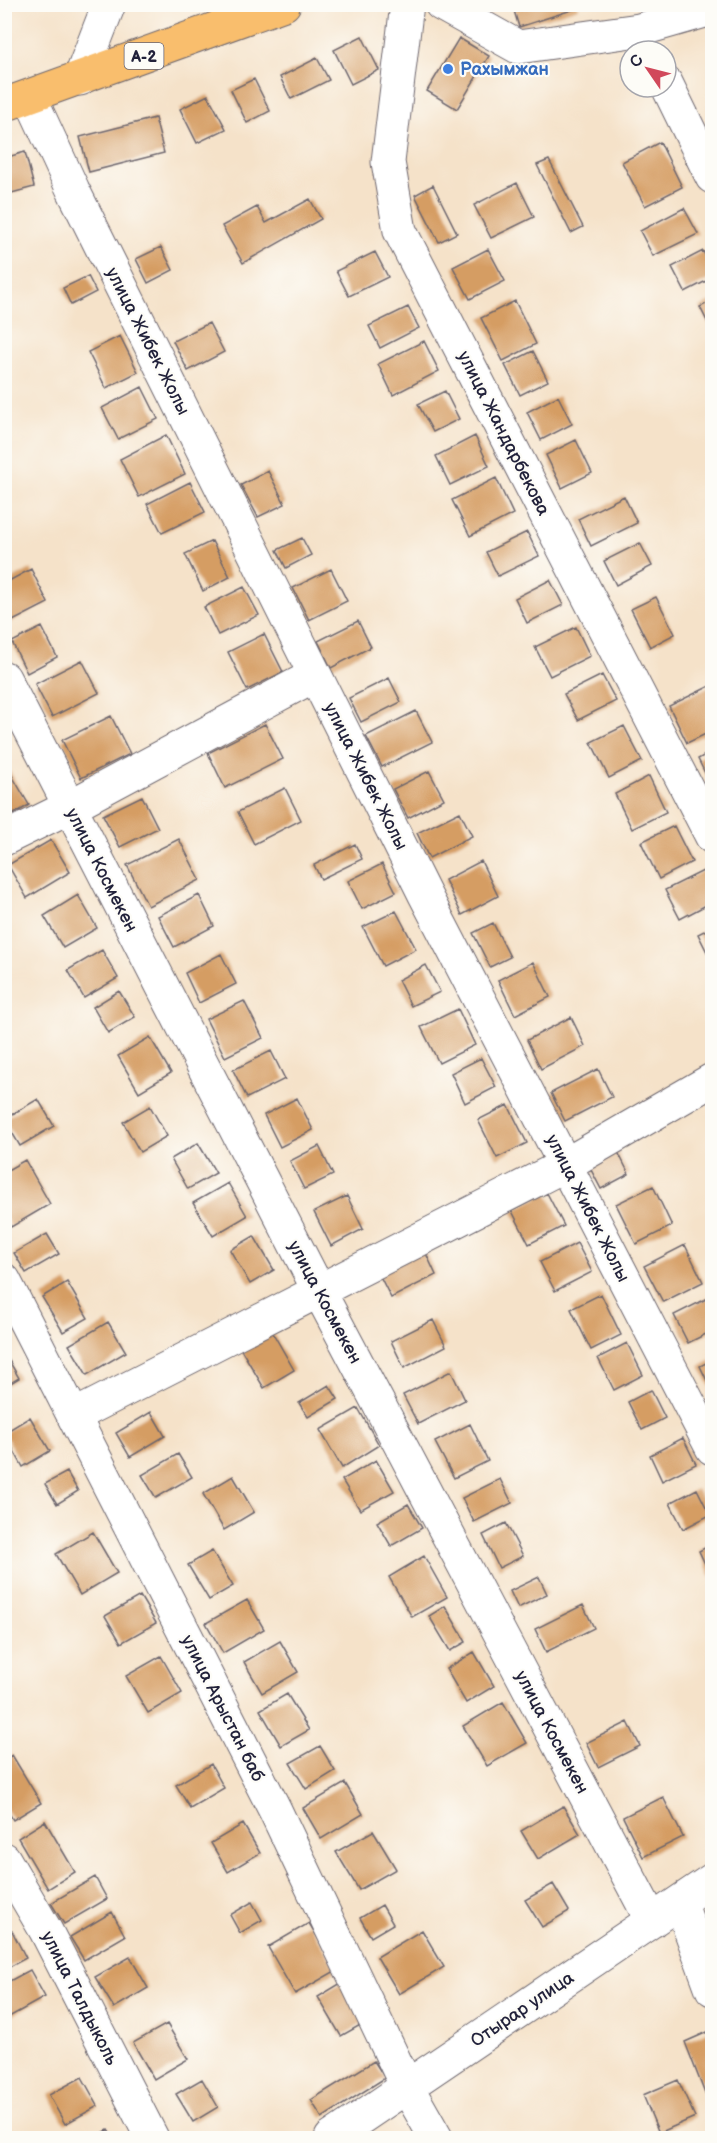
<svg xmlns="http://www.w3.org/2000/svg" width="717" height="2143" viewBox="0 0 717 2143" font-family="'Balsamiq Sans',sans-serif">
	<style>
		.building { fill: #d59d64 }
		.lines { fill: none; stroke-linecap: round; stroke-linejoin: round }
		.minor-casing { stroke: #6c656d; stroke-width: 35 }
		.highway-casing { stroke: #6c656d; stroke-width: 35 }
		.minor { stroke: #fff; stroke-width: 33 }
		.highway { stroke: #f9be6d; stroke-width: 33 }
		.shop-dot { fill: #3f7fe0; stroke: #fdfcf7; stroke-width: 2 }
		.labels { text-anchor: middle; stroke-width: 4.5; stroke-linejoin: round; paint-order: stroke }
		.shield { fill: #fdfcf7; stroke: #646373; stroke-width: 1.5 }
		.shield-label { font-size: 16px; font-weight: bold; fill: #22223b }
		.shop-label { font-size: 18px; font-weight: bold; fill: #366cbe; stroke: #fdfcf7; text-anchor: start }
		.street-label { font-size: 18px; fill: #22223b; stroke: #fdfcf7 }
	</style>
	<rect width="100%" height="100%" fill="#fdfcf7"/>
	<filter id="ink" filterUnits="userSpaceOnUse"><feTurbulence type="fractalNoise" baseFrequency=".0167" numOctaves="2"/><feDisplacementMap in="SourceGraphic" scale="12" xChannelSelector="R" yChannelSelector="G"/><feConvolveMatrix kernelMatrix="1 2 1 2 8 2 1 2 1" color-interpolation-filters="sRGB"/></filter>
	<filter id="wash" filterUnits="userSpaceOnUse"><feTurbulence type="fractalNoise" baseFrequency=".008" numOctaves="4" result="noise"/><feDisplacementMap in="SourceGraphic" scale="24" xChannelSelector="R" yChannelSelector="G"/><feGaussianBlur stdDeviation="1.35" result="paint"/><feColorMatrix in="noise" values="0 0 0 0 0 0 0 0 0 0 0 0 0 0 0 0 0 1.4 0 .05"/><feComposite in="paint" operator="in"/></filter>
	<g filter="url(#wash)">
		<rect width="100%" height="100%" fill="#f5e2c9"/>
		<g id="blocks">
			<path class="building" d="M512,4H577L578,8L519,27Z
				M362,36L379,70L351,84L334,50Z
				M459,38L489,56L457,109L427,91Z
				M317,58L329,80L291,99L280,77Z
				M254,79L270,111L247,123L231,90Z
				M208,95L226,129L197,143L180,109Z
				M155,118L164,153L89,172L80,137Z
				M660,142L682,187L645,206L622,162Z
				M25,152L34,187L4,195V158Z
				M549,160L583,227L571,233L537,165Z
				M517,183L534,217L491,238L474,205Z
				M433,185L457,233L439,242L415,195Z
				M310,199L321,219L243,263L222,226L257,207L266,223Z
				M684,208L698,234L653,256L640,231Z
				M161,247L173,270L148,283L136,259Z
				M488,249L505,281L470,299L453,267Z
				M703,251L712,270V278L685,292L672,267Z
				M375,252L388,277L349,296L336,271Z
				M88,276L96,292L71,305L63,288Z
				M515,301L536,344L503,361L481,318Z
				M712,301V331L700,307Z
				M408,307L419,328L380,348L369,326Z
				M209,323L224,352L188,371L173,341Z
				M120,336L138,372L106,388L88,352Z
				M424,341L439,371L393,395L378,364Z
				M533,351L548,381L520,395L505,365Z
				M142,387L158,419L118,439L102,408Z
				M445,391L459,419L433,432L418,404Z
				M558,396L572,424L541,440L527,412Z
				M166,435L185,474L139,497L120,459Z
				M475,436L489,466L450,485L436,456Z
				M576,440L592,473L562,488L546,455Z
				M268,471L285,504L258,517L241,485Z
				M496,478L513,514L470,536L452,500Z
				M190,482L205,512L162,533L147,504Z
				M624,496L637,523L591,546L578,519Z
				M527,532L539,556L498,576L486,552Z
				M302,538L311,555L286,568L277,550Z
				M212,541L230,577L203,591L185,554Z
				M640,543L652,566L616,585L604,561Z
				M31,569L48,603L5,625V583Z
				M331,569L347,601L309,620L293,588Z
				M550,580L563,605L527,623L515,598Z
				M244,587L259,615L218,635L204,607Z
				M656,597L675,634L650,647L631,609Z
				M358,621L371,647L331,668L318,641Z
				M42,627L57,657L27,673L12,642Z
				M576,627L590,656L550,676L535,647Z
				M264,634L283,672L247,690L228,652Z
				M82,660L99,693L52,717L35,684Z
				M602,675L616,701L578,720L564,694Z
				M389,678L401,702L361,722L349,698Z
				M712,685V731L687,743L669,706Z
				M416,711L432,742L382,767L366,736Z
				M111,716L130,754L81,778L62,740Z
				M265,724L283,759L225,788L208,753Z
				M624,726L642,761L609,778L591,742Z
				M712,751V787L698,759Z
				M429,771L444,799L408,818L393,789Z
				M10,772L29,805L4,820V775Z
				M649,776L666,812L632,829L615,794Z
				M285,788L301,820L254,844L238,812Z
				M142,796L158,828L120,847L103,815Z
				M460,812L472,836L429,858L417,833Z
				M674,826L692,862L659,879L641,842Z
				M179,839L200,880L148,906L127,865Z
				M51,840L70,872L27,898L8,865Z
				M355,844L362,859L321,879L314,865Z
				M481,861L498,896L462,915L445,880Z
				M382,864L396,892L362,909L348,881Z
				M705,870L712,886V902L680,919L665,890Z
				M78,895L97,928L63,948L44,916Z
				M199,895L214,926L174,947L158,916Z
				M396,911L416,949L383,966L363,927Z
				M493,923L510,957L490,967L473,933Z
				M712,927V962L698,934Z
				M102,950L118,978L84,998L68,970Z
				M221,954L236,984L199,1003L185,973Z
				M533,962L550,997L515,1015L498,980Z
				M426,965L440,992L411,1006L398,980Z
				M119,991L135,1017L108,1033L93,1007Z
				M244,1001L263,1038L225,1057L206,1019Z
				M458,1009L475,1045L439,1063L421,1027Z
				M571,1017L585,1046L541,1069L527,1040Z
				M150,1037L171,1073L139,1092L118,1056Z
				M271,1051L285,1079L247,1098L233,1070Z
				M481,1058L496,1087L465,1103L451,1073Z
				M598,1069L612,1097L565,1121L551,1093Z
				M297,1098L313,1130L280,1147L264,1115Z
				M38,1099L54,1126L20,1146L4,1119Z
				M508,1105L527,1143L497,1158L478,1120Z
				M150,1106L167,1136L140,1152L123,1122Z
				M198,1143L216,1173L188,1189L171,1159Z
				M319,1146L333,1175L304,1189L290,1161Z
				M616,1148L629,1174L601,1189L587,1162Z
				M25,1160L50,1204L11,1227L4,1215V1172Z
				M228,1183L247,1216L213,1236L193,1203Z
				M653,1186L672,1226L636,1244L616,1204Z
				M547,1193L564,1226L529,1244L512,1211Z
				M347,1196L363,1229L331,1246L314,1212Z
				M47,1234L59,1254L26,1273L14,1253Z
				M254,1236L274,1270L250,1284L230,1250Z
				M577,1243L592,1272L555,1291L540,1262Z
				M685,1245L703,1282L663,1302L644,1266Z
				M423,1247L436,1275L391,1298L377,1270Z
				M67,1282L88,1318L63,1332L42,1297Z
				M601,1294L621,1335L591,1350L571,1309Z
				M712,1296V1331L688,1343L674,1315Z
				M433,1320L446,1346L404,1368L391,1341Z
				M108,1322L126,1352L87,1375L69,1345Z
				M270,1328L294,1370L264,1388L239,1346Z
				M627,1343L643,1375L614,1390L598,1358Z
				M8,1359L19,1378L4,1387V1361Z
				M712,1360V1391L700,1366Z
				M451,1371L465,1400L418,1424L403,1395Z
				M329,1385L338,1399L308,1417L299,1403Z
				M651,1390L665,1418L642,1430L628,1402Z
				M358,1408L379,1445L342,1468L320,1430Z
				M151,1412L165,1436L130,1457L116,1433Z
				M30,1417L50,1451L23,1467L4,1433Z
				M470,1424L488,1461L454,1478L435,1442Z
				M683,1438L696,1464L662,1481L650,1455Z
				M178,1454L192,1477L156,1498L142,1475Z
				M376,1460L394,1491L360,1510L342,1480Z
				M67,1472L78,1491L57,1504L45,1484Z
				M233,1476L254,1512L224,1530L203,1494Z
				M500,1479L512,1503L474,1522L462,1498Z
				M697,1489L710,1515L683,1529L670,1503Z
				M408,1504L422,1528L391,1546L377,1522Z
				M506,1523L523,1556L499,1568L483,1535Z
				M93,1532L117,1573L80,1595L56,1554Z
				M712,1544V1579L699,1551Z
				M212,1551L233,1586L209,1600L188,1565Z
				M424,1556L447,1597L412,1617L389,1577Z
				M539,1577L547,1594L518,1608L510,1591Z
				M140,1596L156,1623L121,1643L105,1616Z
				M247,1600L264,1629L223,1653L206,1623Z
				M583,1605L594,1628L546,1652L535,1629Z
				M445,1606L466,1642L450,1651L429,1616Z
				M280,1641L298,1672L262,1693L244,1662Z
				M474,1652L494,1686L466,1703L446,1669Z
				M161,1656L182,1693L148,1713L126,1676Z
				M287,1694L309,1730L281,1746L260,1710Z
				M503,1702L527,1743L487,1766L463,1726Z
				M628,1722L640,1746L598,1767L586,1743Z
				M320,1746L335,1771L306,1789L290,1763Z
				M12,1755L41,1803L13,1820L4,1805V1760Z
				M211,1764L224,1788L190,1808L176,1785Z
				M345,1783L363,1814L321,1839L303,1808Z
				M663,1797L683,1837L643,1857L623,1817Z
				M563,1806L580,1834L538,1859L521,1831Z
				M45,1821L75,1872L48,1889L18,1838Z
				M243,1824L260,1853L228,1872L211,1843Z
				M373,1831L396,1869L359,1890L336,1852Z
				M95,1877L107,1899L64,1924L51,1903Z
				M553,1884L569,1911L542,1927L525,1900Z
				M252,1902L262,1920L240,1933L230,1915Z
				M382,1905L393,1924L371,1937L360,1918Z
				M112,1912L125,1936L84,1960L70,1937Z
				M309,1923L337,1970L295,1994L268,1947Z
				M422,1930L444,1967L399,1994L377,1957Z
				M12,1931L26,1958L4,1970V1934Z
				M130,1957L148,1988L114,2008L95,1977Z
				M30,1970L45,1997L9,2017L4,2009V1984Z
				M341,1983L364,2023L341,2036L318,1997Z
				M167,2024L188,2059L154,2079L133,2043Z
				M712,2030V2102L709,2104L685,2042Z
				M374,2061L385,2078L322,2118L311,2100Z
				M82,2077L98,2106L65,2124L49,2095Z
				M202,2079L218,2107L193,2122L176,2094Z
				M678,2080L695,2117L659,2133L643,2095Z
				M108,2130L113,2138H93Z"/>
		</g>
	</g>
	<g filter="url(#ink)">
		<use href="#blocks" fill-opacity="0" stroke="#6c656d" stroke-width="1.5"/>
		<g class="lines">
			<g class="minor-casing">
				<path id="minor" d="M407,4L388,162L400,231L712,837
					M441,4L518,47L639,30L712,9
					M80,79L109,4
					M666,83L712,177
					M30,97L73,190L425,895L712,1448
					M4,678L319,1291L652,1921
					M4,839L69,807L315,675
					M4,1280L275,1810L407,2087L436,2138
					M74,1416L565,1165L712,1080
					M4,1859L46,1931L152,2138
					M680,1902L712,1989
					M331,2138L712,1880"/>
			</g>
			<g class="highway-casing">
				<path id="highway" d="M4,105L284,4"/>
			</g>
			<use href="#minor" class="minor"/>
			<use href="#highway" class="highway"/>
		</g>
	</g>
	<circle class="shop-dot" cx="448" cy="69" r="6"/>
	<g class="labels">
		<rect class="shield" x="124.5" y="43" width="39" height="26" rx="4.5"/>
		<g class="shield-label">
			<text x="144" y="62">A-2</text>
		</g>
		<g class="shop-label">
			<text x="460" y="75">Рахымжан</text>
		</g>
		<g class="street-label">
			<text transform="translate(148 341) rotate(63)" y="6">улица Жибек Жолы</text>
			<text transform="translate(504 433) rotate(63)" y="6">улица Жандарбекова</text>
			<text transform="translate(366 776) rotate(63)" y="6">улица Жибек Жолы</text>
			<text transform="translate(102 870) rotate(63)" y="6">улица Космекен</text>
			<text transform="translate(588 1208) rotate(63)" y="6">улица Жибек Жолы</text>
			<text transform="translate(325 1302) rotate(62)" y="6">улица Космекен</text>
			<text transform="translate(223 1708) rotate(63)" y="6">улица Арыстан баб</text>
			<text transform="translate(552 1732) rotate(62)" y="6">улица Космекен</text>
			<text transform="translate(80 1998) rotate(63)" y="6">улица Талдыколь</text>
			<text transform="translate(522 2009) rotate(-34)" y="6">Отырар улица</text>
		</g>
	</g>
	<rect width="717" height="2143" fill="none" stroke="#fdfcf7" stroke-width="24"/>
	<g transform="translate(648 69) rotate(305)"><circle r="28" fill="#fdfcf7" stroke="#a5a5ac" stroke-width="1.5"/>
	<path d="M0-4.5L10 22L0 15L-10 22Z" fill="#d1495b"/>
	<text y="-9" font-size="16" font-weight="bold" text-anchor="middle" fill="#22223b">С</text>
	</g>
</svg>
